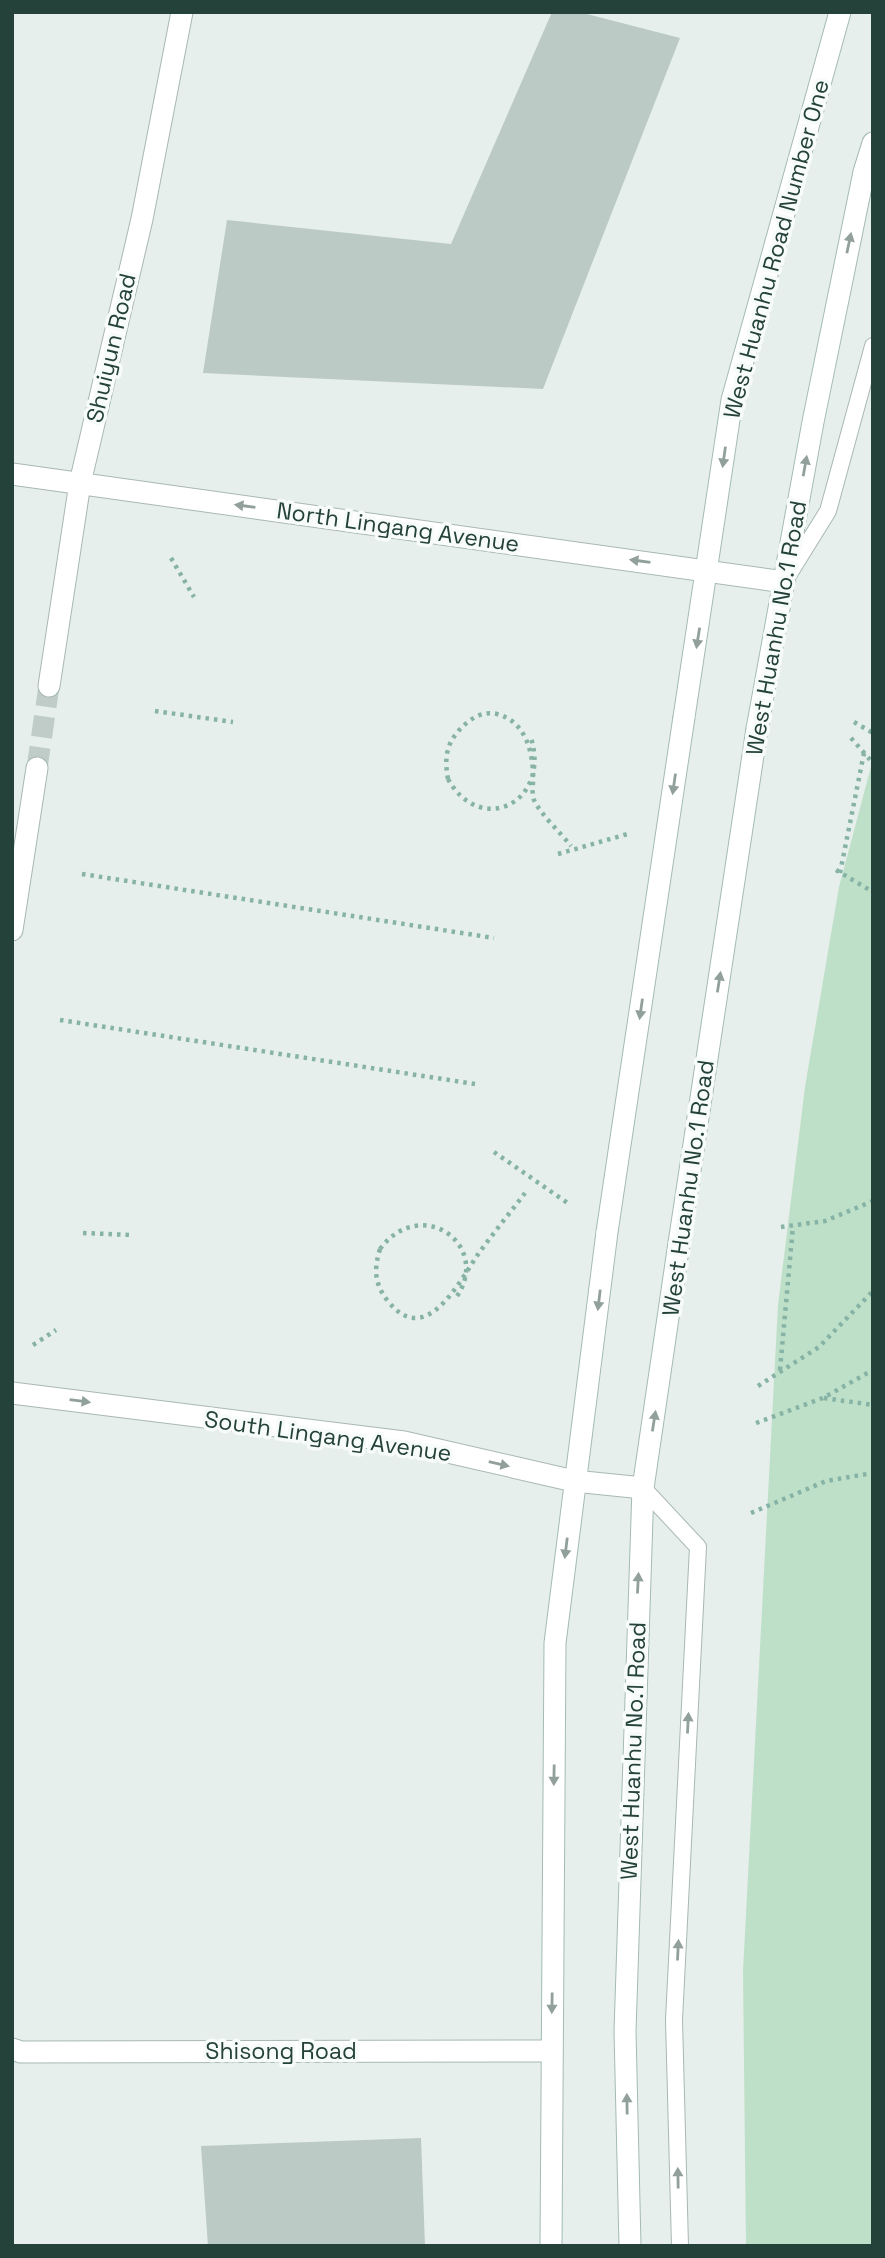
<svg xmlns="http://www.w3.org/2000/svg" width="885" height="2258" viewBox="0 0 885 2258" font-family="'Space Grotesk',sans-serif">
	<style>
		.green { fill: #bfe0c8 }
		.building { fill: #bbcac4 }
		.lines { fill: none; stroke-linecap: round; stroke-linejoin: round }
		.tertiary-tunnel { stroke: #bfccc8; stroke-width: 21; stroke-dasharray: 21 10; stroke-linecap: butt }
		.service-casing { stroke: #a8b8b2; stroke-width: 18 }
		.minor-casing { stroke: #a8b8b2; stroke-width: 23 }
		.tertiary-casing { stroke: #a8b8b2; stroke-width: 23 }
		.secondary-casing { stroke: #a4bbb3; stroke-width: 23 }
		.path { stroke: #86b3a5; stroke-width: 4.5; stroke-dasharray: 3.5 5; stroke-linecap: butt }
		.service { stroke: #fff; stroke-width: 16 }
		.minor { stroke: #fff; stroke-width: 21 }
		.tertiary { stroke: #fff; stroke-width: 21 }
		.secondary { stroke: #fff; stroke-width: 21 }
		.secondary-bridge-casing { stroke: #a4bbb3; stroke-width: 23; stroke-linecap: butt }
		.path-bridge { stroke: #86b3a5; stroke-width: 4.5; stroke-dasharray: 3.5 5; stroke-linecap: butt }
		.secondary-bridge { stroke: #fff; stroke-width: 21 }
		.oneway { fill: #92a09c }
		.labels { text-anchor: middle; stroke-width: 7; stroke-linejoin: round; paint-order: stroke }
		.street-label { font-size: 23px; fill: #24423a; stroke: #f7fbf9 }
	</style>
	<rect width="100%" height="100%" fill="#e6efeb"/>
	<path class="green" d="M873,759V2246H746L743,1971L778,1305L805,1087L839,887Z"/>
	<path class="building" d="M552,12H579L680,38L543,389L203,373L227,220L451,244Z
		M421,2138L425,2246H208L201,2146Z"/>
	<g class="lines">
		<path class="tertiary-tunnel" d="M37,768L49,686"/>
		<g class="service-casing">
			<path id="service" d="M787,577L828,511L873,346
				M643,1488L698,1547L674,2020L680,2246"/>
		</g>
		<g class="minor-casing">
			<path id="minor" d="M12,2049L21,2052L551,2051"/>
		</g>
		<g class="tertiary-casing">
			<path id="tertiary" d="M12,474L784,582
				M49,686L80,483L142,219L182,12
				M12,930L37,768
				M12,1393L404,1442L574,1481L643,1488"/>
		</g>
		<g class="secondary-casing">
			<path id="secondary" d="M684,717L732,400L840,12
				M757,729L813,422L864,172L873,143
				M551,2246L555,1643L607,1232
				M630,2246L625,2031L643,1488L679,1243"/>
		</g>
		<path class="path" d="M171,558L194,597
			M155,711L233,722
			M854,722L873,733
			M851,738L873,763
			M448,779C445,762 445,748 456,734C466,721 481,710 497,714C524,721 532,748 533,773C534,781 531,793 534,800C541,815 560,832 571,846
			M558,854L631,833
			M836,870L873,892
			M840,873L864,753
			M82,874L494,938
			M60,1020L475,1084
			M494,1152L569,1204
			M781,1227L825,1221L873,1201
			M83,1233L132,1235
			M380,1249C374,1268 374,1283 387,1300C426,1351 460,1280 479,1253C494,1232 510,1213 525,1193
			M33,1345L56,1330
			M780,1370L793,1226
			M758,1386L819,1347L873,1291
			M824,1398L873,1405
			M756,1423L823,1398L873,1370
			M751,1513L826,1481L873,1473"/>
		<use href="#service" class="service"/>
		<use href="#minor" class="minor"/>
		<use href="#tertiary" class="tertiary"/>
		<use href="#secondary" class="secondary"/>
		<g class="secondary-bridge-casing">
			<path id="secondary-bridge" d="M607,1232L684,717
				M679,1243L757,729"/>
		</g>
		<path class="path-bridge" d="M448,779C480,837 551,803 531,738
			M380,1249C422,1193 494,1247 455,1299"/>
		<use href="#secondary-bridge" class="secondary-bridge"/>
	</g>
	<defs><path id="oneway-solid" d="M-6-.8H1V-3.2L6.5 0L1 3.2V.8H-6Z" transform="scale(1.75)"/></defs>
	<g class="oneway">
		<use href="#oneway-solid" transform="translate(849 243) rotate(-78)"/>
		<use href="#oneway-solid" transform="translate(724 457) rotate(98)"/>
		<use href="#oneway-solid" transform="translate(805 466) rotate(-80)"/>
		<use href="#oneway-solid" transform="translate(245 506) rotate(-172)"/>
		<use href="#oneway-solid" transform="translate(640 561) rotate(-172)"/>
		<use href="#oneway-solid" transform="translate(698 638) rotate(99)"/>
		<use href="#oneway-solid" transform="translate(674 784) rotate(98)"/>
		<use href="#oneway-solid" transform="translate(719 982) rotate(-81)"/>
		<use href="#oneway-solid" transform="translate(641 1009) rotate(98)"/>
		<use href="#oneway-solid" transform="translate(599 1300) rotate(97)"/>
		<use href="#oneway-solid" transform="translate(80 1401) rotate(7)"/>
		<use href="#oneway-solid" transform="translate(654 1421) rotate(-81)"/>
		<use href="#oneway-solid" transform="translate(499 1464) rotate(13)"/>
		<use href="#oneway-solid" transform="translate(566 1548) rotate(97)"/>
		<use href="#oneway-solid" transform="translate(638 1583) rotate(-87)"/>
		<use href="#oneway-solid" transform="translate(688 1723) rotate(-87)"/>
		<use href="#oneway-solid" transform="translate(554 1775) rotate(91)"/>
		<use href="#oneway-solid" transform="translate(678 1950) rotate(-87)"/>
		<use href="#oneway-solid" transform="translate(552 2003) rotate(91)"/>
		<use href="#oneway-solid" transform="translate(627 2104) rotate(-91)"/>
		<use href="#oneway-solid" transform="translate(678 2178) rotate(-91)"/>
	</g>
	<g class="labels">
		<g class="street-label">
			<text transform="translate(776 249) rotate(-75)" y="8">West Huanhu Road Number One</text>
			<text transform="translate(111 348) rotate(-77)" y="8">Shuiyun Road</text>
			<text transform="translate(398 527) rotate(8)" y="8">North Lingang Avenue</text>
			<text transform="translate(776 628) rotate(-80)" y="8">West Huanhu No.1 Road</text>
			<text transform="translate(688 1188) rotate(-82)" y="8">West Huanhu No.1 Road</text>
			<text transform="translate(328 1436) rotate(8)" y="8">South Lingang Avenue</text>
			<text transform="translate(633 1751) rotate(-88)" y="8">West Huanhu No.1 Road</text>
			<text x="281" y="2059">Shisong Road</text>
		</g>
	</g>
	<rect width="885" height="2258" fill="none" stroke="#24423a" stroke-width="28"/>
</svg>
